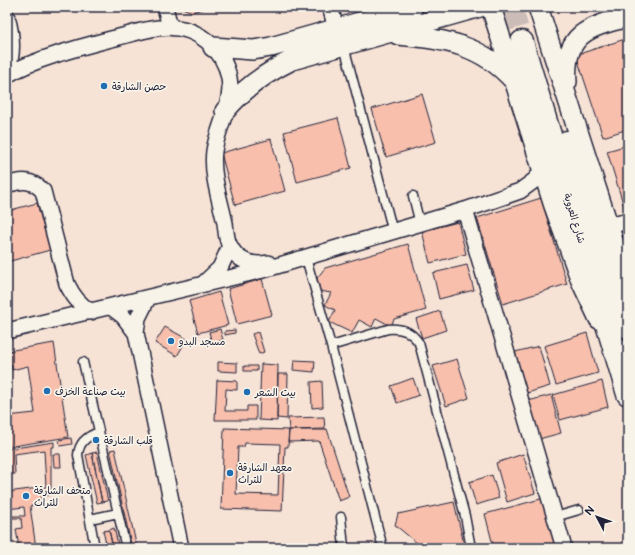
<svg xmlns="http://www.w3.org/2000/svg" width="635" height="555" viewBox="0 0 635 555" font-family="'Balsamiq Sans','Playpen Sans Arabic',sans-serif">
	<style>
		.building { fill: #f7bfac; stroke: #22223b; fill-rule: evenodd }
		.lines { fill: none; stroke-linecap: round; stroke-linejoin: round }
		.primary-tunnel { stroke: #ccbcb7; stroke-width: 22; stroke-dasharray: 22 11; stroke-linecap: butt }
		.service-casing { stroke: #22223b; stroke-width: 11 }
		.minor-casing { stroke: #22223b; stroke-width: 18 }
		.tertiary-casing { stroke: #22223b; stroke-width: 22 }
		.primary-casing { stroke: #22223b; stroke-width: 25 }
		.service { stroke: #f7f3e8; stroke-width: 8 }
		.minor { stroke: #f7f3e8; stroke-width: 15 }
		.tertiary { stroke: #f7f3e8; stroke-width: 19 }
		.primary { stroke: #f7f3e8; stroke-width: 22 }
		.poi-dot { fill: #1f6fb2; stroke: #f7f3e8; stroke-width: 1.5 }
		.labels { text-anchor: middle; stroke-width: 3.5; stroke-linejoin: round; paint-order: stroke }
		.poi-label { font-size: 10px; fill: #22223b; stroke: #f7f3e8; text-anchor: start }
		.street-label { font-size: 10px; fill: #22223b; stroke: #f7f3e8 }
	</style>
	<rect width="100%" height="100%" fill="#f7e3d6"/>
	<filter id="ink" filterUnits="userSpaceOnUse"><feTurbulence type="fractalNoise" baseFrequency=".025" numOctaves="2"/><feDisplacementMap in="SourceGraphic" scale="8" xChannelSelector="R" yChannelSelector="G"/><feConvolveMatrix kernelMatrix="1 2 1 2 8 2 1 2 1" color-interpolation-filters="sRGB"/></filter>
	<g filter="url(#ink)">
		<path class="building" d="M180,7H209L192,12Z
			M628,38V129L603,137L576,55Z
			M422,94L436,142L386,157L372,109Z
			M338,118L351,168L297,182L284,132Z
			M271,139L285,191L235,205L221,153Z
			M628,145V209L625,210L607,151Z
			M541,198L567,284L503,304L477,218Z
			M37,203L50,250L7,262V211Z
			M458,222L466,254L430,263L422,231Z
			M628,229V256L622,238Z
			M408,244L426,310L394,319L391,326L376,318L372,327L359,320L352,333L329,322L335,310L325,305L331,293L320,291L317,278L325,268Z
			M467,265L474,290L439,299L433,273Z
			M262,279L272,315L237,324L228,289Z
			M219,292L228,325L198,333L189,301Z
			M440,311L446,330L422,338L416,319Z
			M165,327L187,339L177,356L155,343Z
			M220,329L223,340L212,343L209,332Z
			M235,330V333L225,335V331Z
			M258,332L264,352L259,354L252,334Z
			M587,333L598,373L556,385L544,346Z
			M54,343L68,437L7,447V416L35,413L28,366L12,370V366L7,367V351Z
			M539,346L550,386L527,393L515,352Z
			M457,359L469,398L446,406L433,366Z
			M294,360L315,361L314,372L293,370Z
			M218,362L237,363V372L218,371Z
			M261,364L278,365L277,421L259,420Z
			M244,366H257V371H244Z
			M278,374H288L287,419L277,418Z
			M413,378L419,395L397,403L391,386Z
			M217,380L237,381V390L226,389L225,411H247V406H256V420H215Z
			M322,381L323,407L312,408L311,382Z
			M602,381L608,407L560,420L553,395Z
			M551,395L561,433L539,439L528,401Z
			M324,417L325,430H289L288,418Z
			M224,428L289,430L288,447H285L282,511L221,509ZM245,443L280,444L278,495L236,494L238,447H244Z
			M327,429L349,497L339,501L319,441L288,442L289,430Z
			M71,438L72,444L60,446L59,440Z
			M54,442V447H51V495L41,496L42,504L30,506L36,548H19L16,529L22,528L21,518H7V516H25L24,507L7,509V492L46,487L44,450L14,454L15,474L7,475L8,449Z
			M115,449L137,548H132L110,450Z
			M97,452L108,501L102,502L92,453Z
			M92,453L102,502L97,503L86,455Z
			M53,454H60L61,467H54Z
			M523,454L535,493L507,502L496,463Z
			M492,475L499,498L476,505L469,482Z
			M548,497L557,548H495L493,545L485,514Z
			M454,502L465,548H423L395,525L398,514Z
			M114,528L119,548H113L109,530Z
			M109,530L113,548H107L103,531Z"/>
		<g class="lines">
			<path class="primary-tunnel" d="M511,7L522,42"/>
			<g class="service-casing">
				<path id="service" d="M344,46L393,232
					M413,196L420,224
					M306,258L331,346L383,548
					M331,346L388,329C402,328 411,331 419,343L465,516L471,548
					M83,362L126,548
					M341,517L344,548
					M555,517L579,510
					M90,519L118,513
					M95,548L78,455C79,442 87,436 99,432"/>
			</g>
			<g class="minor-casing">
				<path id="minor" d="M165,7L170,27
					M330,7L336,28
					M7,17C13,38 13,53 7,73
					M7,75C36,58 85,46 119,37C155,27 188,17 216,50C225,61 230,75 230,89C229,111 217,130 214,151C211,174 220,200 225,223C226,230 226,240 230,246C238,262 252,266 268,263
					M7,185C21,180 32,179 43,191L67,284C73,296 79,304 91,312
					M465,210L564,548
					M609,226L628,221
					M203,284L220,268L230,246
					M148,298L138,318L136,333L181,548
					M111,307L123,316L136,333
					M7,331L263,270L465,210L520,191L535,180L543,169"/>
			</g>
			<g class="tertiary-casing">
				<path id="tertiary" d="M491,7L553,203L581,281L599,319
					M538,7L622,268L628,292
					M398,35C444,39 481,44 514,81
					M213,47L253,50L271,47L413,7
					M567,82C563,34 588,27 628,17
					M225,111C244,88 265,73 292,60L480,7"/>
			</g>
			<g class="primary-casing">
				<path id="primary" d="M522,42L628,394
					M567,142L628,327"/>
			</g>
			<use href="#service" class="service"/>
			<use href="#minor" class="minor"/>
			<use href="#tertiary" class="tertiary"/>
			<use href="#primary" class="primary"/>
		</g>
	</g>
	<g class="poi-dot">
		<circle cx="104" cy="86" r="4"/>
		<circle cx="171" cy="341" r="4"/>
		<circle cx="47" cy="391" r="4"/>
		<circle cx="247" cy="392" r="4"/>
		<circle cx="96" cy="440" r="4"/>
		<circle cx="230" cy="473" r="4"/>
		<circle cx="26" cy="496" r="4"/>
	</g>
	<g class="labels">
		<g class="poi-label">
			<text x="112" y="90">حصن الشارقة</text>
			<text x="179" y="345">مسجد البدو</text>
			<text x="55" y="395">بيت صناعة الخزف</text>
			<text x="255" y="396">بيت الشعر</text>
			<text x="104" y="444">قلب الشارقة</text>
			<text x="238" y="471">معهد الشارقة<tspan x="238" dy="12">للتراث</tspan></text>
			<text x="34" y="494">متحف الشارقة<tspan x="34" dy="12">للتراث</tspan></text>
		</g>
		<g class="street-label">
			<text transform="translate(575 218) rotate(73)" y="4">شارع العروبة</text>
		</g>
	</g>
	<rect width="635" height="555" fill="none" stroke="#f7f3e8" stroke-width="24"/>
	<rect x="12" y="12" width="611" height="531" fill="none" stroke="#22223b" stroke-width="1.5" filter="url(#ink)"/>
	<g transform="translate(597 517) rotate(311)" stroke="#f7f3e8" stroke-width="3" paint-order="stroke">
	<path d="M0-3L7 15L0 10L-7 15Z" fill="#22223b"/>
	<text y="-6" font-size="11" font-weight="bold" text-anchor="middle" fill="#22223b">N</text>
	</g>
</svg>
